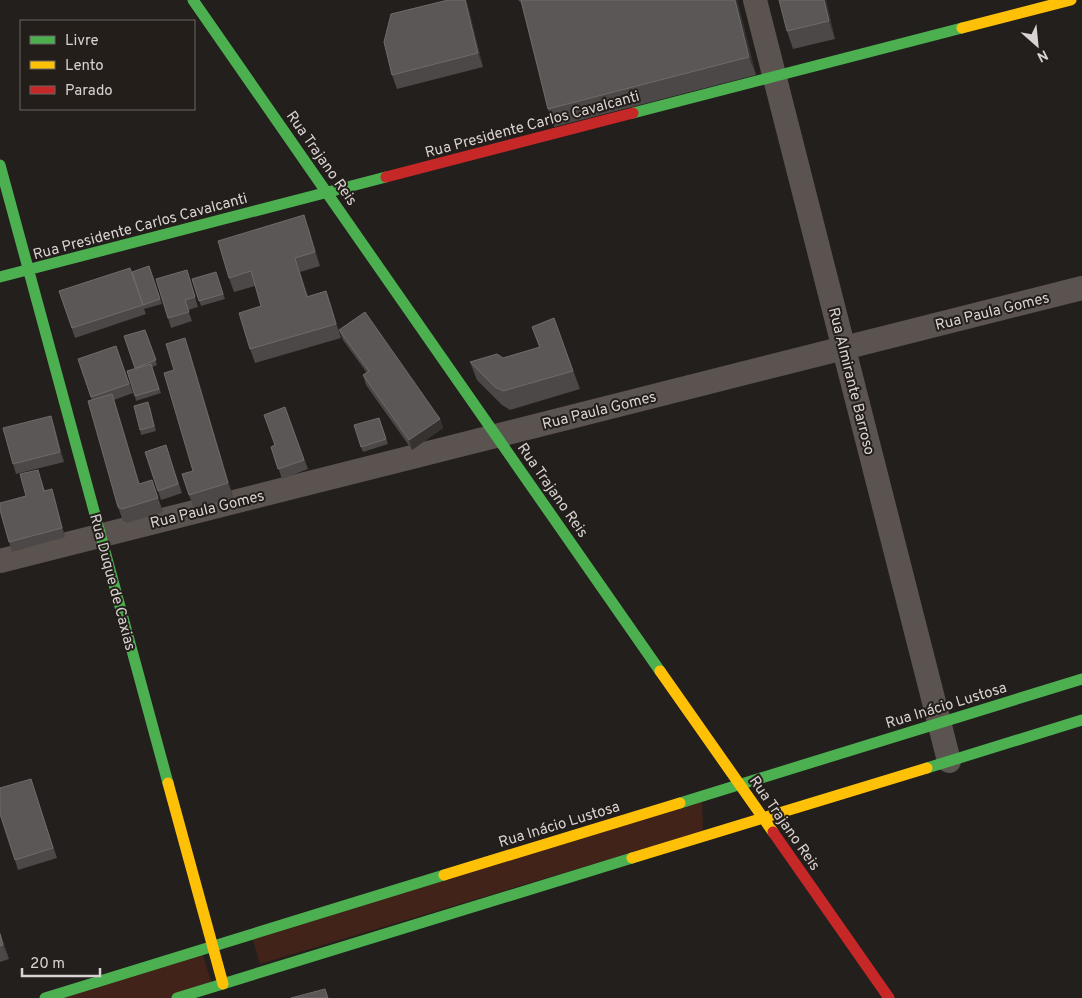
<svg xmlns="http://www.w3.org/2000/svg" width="1082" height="998" viewBox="0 0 1082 998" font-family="Overpass,sans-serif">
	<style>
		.green { fill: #412319 }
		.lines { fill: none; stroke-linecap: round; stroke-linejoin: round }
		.street { stroke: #5b5350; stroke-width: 24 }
		.fast { stroke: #4caf50; stroke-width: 11 }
		.slow { stroke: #ffc107; stroke-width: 11 }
		.jam { stroke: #c62828; stroke-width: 11 }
		.wall { fill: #4c4847 }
		.shaded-wall { fill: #353230 }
		.building { fill: #5b5756; stroke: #6e6b6a }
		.labels { text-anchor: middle; stroke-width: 4; stroke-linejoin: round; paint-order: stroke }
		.street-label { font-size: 15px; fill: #d8d3d2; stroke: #241e1b }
	</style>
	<rect width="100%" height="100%" fill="#221f1d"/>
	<path class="green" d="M702,799L703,831L260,964L252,937Z
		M202,952L213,987L178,998H50Z"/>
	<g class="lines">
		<path class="street" d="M755,0L949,761
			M0,561L1082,288"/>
		<path class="fast" d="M193,0L327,193
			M633,113L962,28
			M0,165L168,783
			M327,193L660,671
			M0,277L386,177
			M927,768L1082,720
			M680,803L1082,679
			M45,998L444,875
			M177,998L632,858"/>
		<path class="slow" d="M962,28L1071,0
			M660,671L773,832
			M168,783L223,984
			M632,858L927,768
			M444,875L680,803"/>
		<path class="jam" d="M386,177L633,113
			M773,832L889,998"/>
	</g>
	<path class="wall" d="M448,0H466L469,10L483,67L397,89L392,75Z
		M518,0H737L756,75L554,127L548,109L521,3Z
		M826,0L835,39L793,49L787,31Z
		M309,229L320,266L300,272L308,296L326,291L331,305L341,338L255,363L250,349L261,306L255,286L234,292L229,278Z
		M149,266L162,304L144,309L146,314L75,338L59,291L132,273Z
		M218,277L225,299L201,306L192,279Z
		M190,280L198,307L188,310L192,321L171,328L168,318Z
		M554,318L580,389L510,410L502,405L477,380L470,362L503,358L539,347L532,327Z
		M145,330L157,365L152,367L161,393L136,401L135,396V369L124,336Z
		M339,330L440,419L443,428L412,450L366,385L363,375L367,373L343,340Z
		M116,346L133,393L114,400L139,484L152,480L163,512L127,523L123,521L118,507L92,400L78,359Z
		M190,352L233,497L194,509L189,495L193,471L174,370Z
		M150,407L156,431L141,435L140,430Z
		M285,407L308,469L282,479L271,447L275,445Z
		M379,418L388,444L363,452L361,447Z
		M54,425L64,462L16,474L13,464Z
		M166,445L182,493L161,500L145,452Z
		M38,470L45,491L55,499L65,537L12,552L9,542L26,496Z
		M31,779L57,858L18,870L15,860Z
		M0,932L9,959L0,962Z"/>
	<path class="shaded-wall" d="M465,0L469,10L483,67L478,53Z
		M735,0H737L756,75L749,57Z
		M824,0H826L835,39L829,21Z
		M304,215L309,229L320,266L315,252Z
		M295,258L300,272L312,311L307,297Z
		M326,291L331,305L341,338L336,324Z
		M185,338L190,352L233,497L228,483Z
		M112,394L117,408L144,498L139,484Z
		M51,416L54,425L64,462L60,452Z
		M440,419L443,428L412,450L409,440Z
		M52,489L55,499L65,537L62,528Z
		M0,932L9,959L3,945Z"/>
	<path class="building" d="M448,0H465L478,53L392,75L384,42L391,14Z
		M521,0H735L749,57L548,109Z
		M779,0H824L829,21L787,31Z
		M304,215L315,252L295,258L307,297L326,291L336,324L250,349L239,313L261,306L251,271L229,278L218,241Z
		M149,266L160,299L143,305L132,272Z
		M130,268L143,305L72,328L59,291Z
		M187,270L195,297L185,300L189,312L168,318L156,279Z
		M216,272L223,294L199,301L192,279Z
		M365,312L440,419L409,440L363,375L369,371L339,330Z
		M554,318L573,371L503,391L495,387L470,362L497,354L503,358L540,347L532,327Z
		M145,330L156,360L135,368L124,336Z
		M185,338L228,483L189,495L182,474L193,471L164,373L174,370L166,344Z
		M116,346L129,384L91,397L78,359Z
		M151,364L159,389L135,396L127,371Z
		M112,394L139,484L152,480L158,498L122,509L118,507L88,401Z
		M148,402L154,426L140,430L134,406Z
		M285,407L304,460L278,469L271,447L275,445L264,415Z
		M51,416L60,452L13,464L3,428Z
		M379,418L386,439L361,447L354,425Z
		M166,445L178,484L158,491L145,452Z
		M38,470L44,491L52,489L62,528L9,542L0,510V503L26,496L20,474Z
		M31,779L53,848L15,860L0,814V788Z
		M0,934L3,945L0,946Z
		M325,989L328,998H291Z"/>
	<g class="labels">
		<g class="street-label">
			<text transform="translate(532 124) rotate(-15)" y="5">Rua Presidente Carlos Cavalcanti</text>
			<text transform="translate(322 158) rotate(55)" y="5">Rua Trajano Reis</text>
			<text transform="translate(140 226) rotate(-15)" y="5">Rua Presidente Carlos Cavalcanti</text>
			<text transform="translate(992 311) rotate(-14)" y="5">Rua Paula Gomes</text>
			<text transform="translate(852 381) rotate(76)" y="5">Rua Almirante Barroso</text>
			<text transform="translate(599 410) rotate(-14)" y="5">Rua Paula Gomes</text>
			<text transform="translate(553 490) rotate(55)" y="5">Rua Trajano Reis</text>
			<text transform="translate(207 509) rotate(-14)" y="5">Rua Paula Gomes</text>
			<text transform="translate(113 582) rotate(75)" y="5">Rua Duque de Caxias</text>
			<text transform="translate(946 705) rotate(-17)" y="5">Rua Inácio Lustosa</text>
			<text transform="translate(785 823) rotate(55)" y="5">Rua Trajano Reis</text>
			<text transform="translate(559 824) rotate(-17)" y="5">Rua Inácio Lustosa</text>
		</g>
	</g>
	<rect x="20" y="20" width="175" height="90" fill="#241e1b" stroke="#6c6664"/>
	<rect x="30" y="36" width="25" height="8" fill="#4caf50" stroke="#6c6664"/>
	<text x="65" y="45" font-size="15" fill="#d8d3d2">Livre</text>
	<rect x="30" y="61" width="25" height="8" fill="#ffc107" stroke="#6c6664"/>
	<text x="65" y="70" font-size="15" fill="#d8d3d2">Lento</text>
	<rect x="30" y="86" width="25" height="8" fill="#c62828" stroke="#6c6664"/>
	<text x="65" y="95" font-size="15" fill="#d8d3d2">Parado</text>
	<g transform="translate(1037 45) rotate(153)" stroke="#241e1b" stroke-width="4" paint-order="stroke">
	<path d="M0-4L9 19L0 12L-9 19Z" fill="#d8d3d2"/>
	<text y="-8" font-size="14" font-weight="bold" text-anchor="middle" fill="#d8d3d2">N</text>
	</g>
	<path d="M22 968v8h78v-8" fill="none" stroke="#d8d3d2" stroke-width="2.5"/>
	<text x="30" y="968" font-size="15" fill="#d8d3d2" stroke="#241e1b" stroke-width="4" paint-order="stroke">20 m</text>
</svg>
